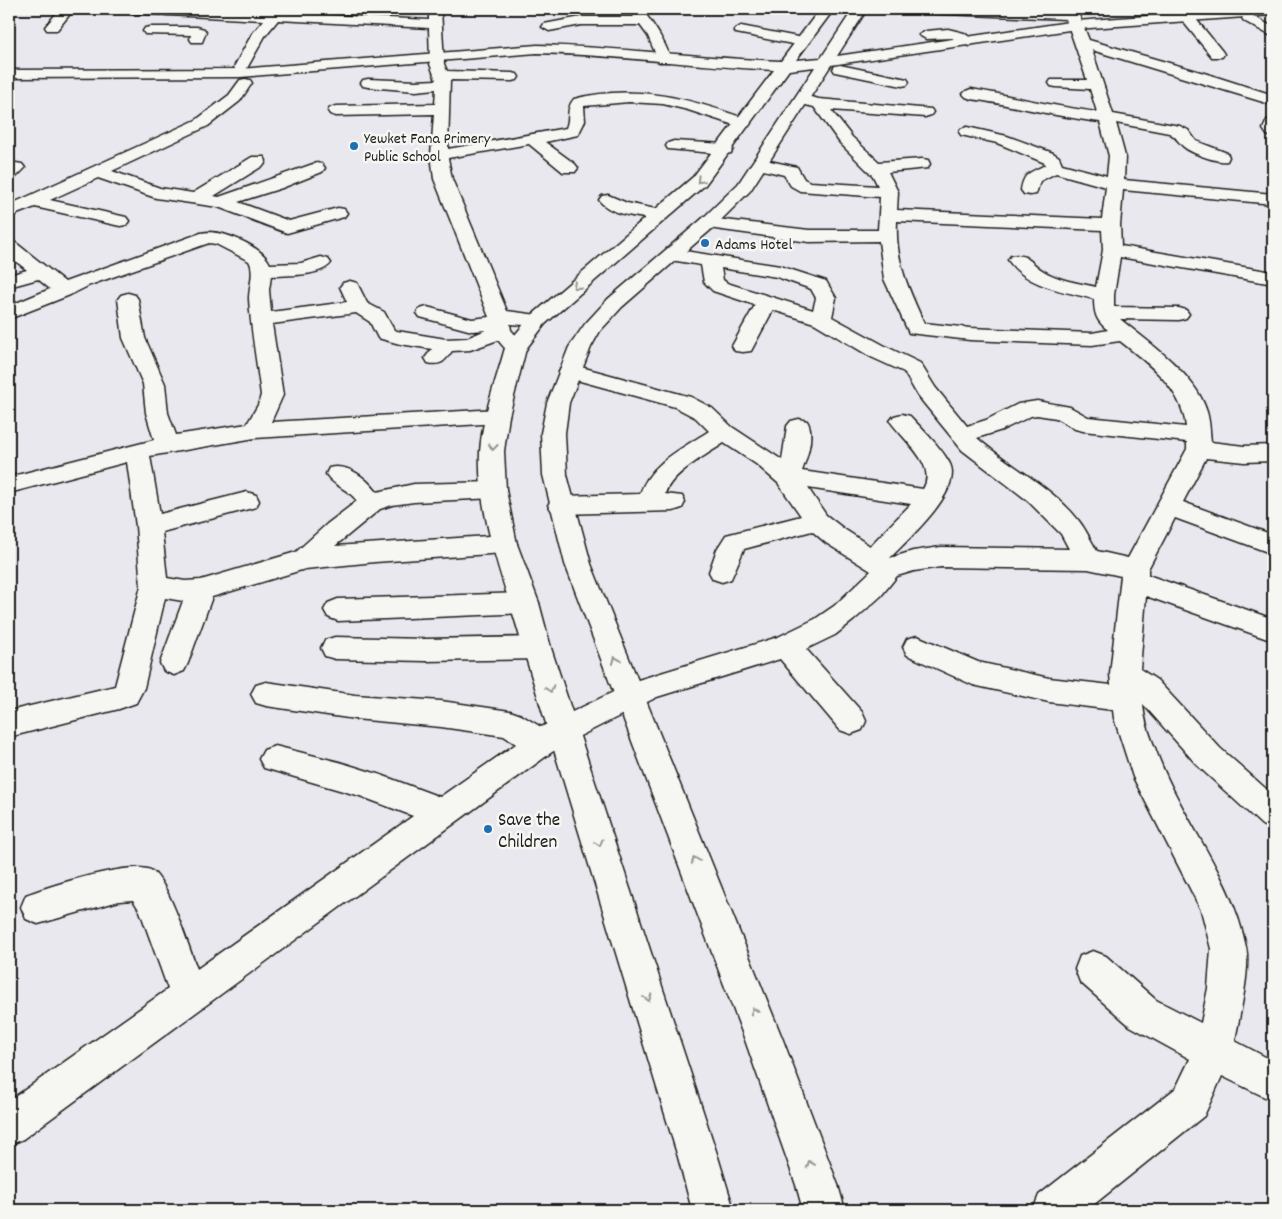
<svg xmlns="http://www.w3.org/2000/svg" width="1282" height="1219" viewBox="0 0 1282 1219" font-family="Dekko,sans-serif">
	<style>
		.lines { fill: none; stroke-linecap: round; stroke-linejoin: round }
		.minor-casing { stroke: #1c1c1c; stroke-width: 3 }
		.major-casing { stroke: #1c1c1c; stroke-width: 3 }
		.minor { fill: #f6f6f2; fill-rule: evenodd }
		.major { fill: #f6f6f2; fill-rule: evenodd }
		.oneway { stroke: #949492 }
		.poi-dot { fill: #1f6fb2; stroke: #f6f6f2; stroke-width: 2 }
		.labels { text-anchor: middle; stroke-width: 5; stroke-linejoin: round; paint-order: stroke }
		.far-poi-label { font-size: 16px; fill: #1c1c1c; stroke: #f6f6f2; text-anchor: start }
		.poi-label { font-size: 19px; fill: #1c1c1c; stroke: #f6f6f2; text-anchor: start }
	</style>
	<rect width="100%" height="100%" fill="#e9e8ef"/>
	<filter id="ink" filterUnits="userSpaceOnUse"><feTurbulence type="fractalNoise" baseFrequency=".02" numOctaves="2"/><feDisplacementMap in="SourceGraphic" scale="10" xChannelSelector="R" yChannelSelector="G"/><feConvolveMatrix kernelMatrix="1 2 1 2 8 2 1 2 1" color-interpolation-filters="sRGB"/></filter>
	<g filter="url(#ink)">
		<g class="lines">
			<g class="minor-casing">
				<path id="minor" d="M60,9H74L57,30H47L45,27Z
					M124,9H207L429,20V9H441L444,64L447,71L512,73L517,74L519,77L517,80L512,81L450,80L448,149L566,128C571,117 565,109 574,99C634,83 692,99 749,120L751,123L749,126L743,128L688,110L663,104L629,102L584,106L585,121L578,135L545,142L575,164L578,168L575,172H563L529,144L448,158L452,179L507,311L545,316L548,320L545,324L538,326L510,324L511,330L527,348L524,353C510,356 506,350 498,340L470,350L452,351C445,361 441,366 428,363L425,358L432,349L400,344L378,338L370,322L356,313L272,324L283,395L271,422L498,409L506,411L509,416L506,421L498,423L255,438L150,456L160,514L247,492L256,495L259,501L256,507L162,532L167,578L185,581L201,580L296,552L327,524L357,501C349,489 333,486 326,474L329,468C348,463 366,478 377,492L414,484L494,482L503,484L506,490L503,496L494,498L414,502L392,505L380,509L335,546L504,535L513,537L517,544L513,551L504,553L375,562L305,569L212,597L188,663L184,671L174,675L164,671L160,663L183,601L165,598L144,688L136,703L119,709L9,737V711L115,686L141,586L136,526L127,462L9,493V477L154,440L146,413L143,384L123,338L118,299L121,295L128,293L135,295L138,299L145,338L165,384L168,413L176,435L247,424L258,405L261,395C257,363 251,331 249,299C249,287 255,271 249,261L216,244L209,243L90,285L70,295L9,319V306L50,289L38,279L9,287V275L27,270L9,256V241L16,243L65,282L201,233C220,228 262,246 270,264L301,263L321,257L328,259L331,263C321,277 286,275 271,276L269,290L271,312L347,302L340,287L343,283L350,281L357,283L367,303L384,312L394,330L397,331L446,339L467,338L486,330L472,331L420,317L417,313L420,309L427,307L472,319L489,317L434,179L431,155L434,114L336,116L330,114L328,111L330,108L336,106L435,104L436,89L416,91L368,87L363,86L361,83L363,80L368,79L416,81L436,80L430,64L429,28L278,20L265,36L246,70H236L234,67L252,34L264,20L131,13Z
					M629,9H642C655,27 663,38 671,59L669,62H659L648,36L640,25H581L549,31L542,27L544,24L581,17H634Z
					M915,9L1066,11L1067,9H1079V15L1089,40L1204,73L1273,95V105L1092,50L1113,114L1180,126L1188,130L1196,141L1227,153L1229,157L1227,161C1218,163 1191,153 1184,147C1178,142 1177,137 1169,133L1116,123L1125,156L1124,180L1273,194V204L1123,190L1120,225L1121,246L1273,272V284L1120,257L1114,295V307L1179,308L1186,310L1189,314L1186,318L1179,320L1120,319C1149,343 1196,374 1207,412C1210,422 1210,433 1211,442L1244,446L1273,445V461L1244,462L1206,458L1183,502L1273,535V554L1175,518L1148,569V575L1273,619V641L1146,596L1140,669L1157,680L1220,748L1273,795V830L1262,825L1198,766L1143,704C1144,720 1149,733 1155,748C1179,817 1232,875 1246,947C1251,969 1239,1017 1235,1041L1273,1061V1101L1222,1076L1204,1116L1087,1210H1033L1039,1195L1176,1088L1190,1059L1130,1026L1080,982L1075,969L1080,956L1093,951L1106,956L1156,1000L1201,1023L1208,988L1211,949L1201,910L1133,777L1114,718L1113,710L1049,702L973,685L907,655L903,647L907,639L917,636L978,662L1049,678L1111,685L1110,674L1121,576L1088,569L941,567L914,571L897,576L881,596L854,620L835,635L806,649L862,712L866,721L862,730L851,734L840,730L780,659L657,697L574,739L552,752L23,1139L9,1145V1101L168,989L140,911L133,900L119,901L38,924L26,919L21,907L26,895C47,887 134,859 152,871C169,883 189,948 197,969L413,816L360,796L264,768L259,759L264,750L275,746L339,762L381,775L440,797L516,744L504,736L441,727L355,719L266,706L256,703L251,694L256,685L266,682L355,695L441,701L510,711L521,715L541,727L638,680L778,637L815,619L834,606L871,571L826,543L812,531L744,549L731,579L722,582L713,579L709,572L717,549L726,535L801,516L778,483L756,464L724,443C707,455 671,473 665,494L682,496L685,502L682,508L673,511L561,514L552,511L548,505L552,499L561,496L640,494C650,463 683,448 709,431L696,418L675,407L562,376L559,371L562,366L570,364L691,397L712,408L732,427L782,460L787,426L791,421L799,419L807,421C815,433 807,458 802,471L923,489C938,465 903,440 890,421L894,416L902,414L910,416C922,429 942,448 950,464C963,491 908,539 890,558L913,551L941,547L1069,549L1061,534L1027,500L962,450L918,396L904,372L871,357L814,323L773,310L751,351L743,352L735,351L732,346L755,305L713,291L704,282L701,265L665,259L662,255L665,251L672,249L780,266L826,281L836,298L832,317L887,347L920,363L935,387L967,426L986,420L1018,404L1037,401L1070,407L1088,417L1186,427C1182,388 1149,364 1120,341L1092,345L970,340L909,333L884,279L879,241L809,242L708,228L702,227L699,223L702,219L708,218L809,230H878L880,197L800,191L791,186L784,175L755,168L753,164L755,160L761,159L797,167L804,179L810,182L878,186L873,176L840,143L814,107L797,103L794,100L797,97L802,95L819,99L931,109L933,112L931,115L925,117L831,110L852,137L879,162L922,159L928,160L930,164L928,168L888,172L898,192L897,210L1102,219L1106,187L1056,173L1040,181L1036,194L1030,195L1024,194L1021,190C1024,172 1030,173 1045,165V163L997,143L961,135L959,132L961,129L967,127L1007,136L1053,153L1059,157L1062,164L1107,176L1109,156L1100,122C1056,117 1014,105 971,99L966,97L963,94L966,91L971,89C1013,96 1055,107 1097,112L1090,89L1056,87L1051,86L1049,83L1051,80H1087L1066,19L921,13L916,12ZM897,221L1102,230L1103,250L1096,287C1078,283 1057,280 1042,270C1031,263 1026,252 1011,256L1008,260C1027,287 1064,291 1094,299C1094,313 1096,321 1108,330L1092,333L970,328L924,323C908,288 895,261 897,221ZM721,268L777,277L811,289L816,298L813,310L727,283L723,280ZM1037,415L1056,418L1075,429L1083,431L1187,442V449L1128,558L1097,551C1091,541 1086,530 1079,521C1052,486 1010,467 977,438L1002,430L1031,416ZM808,488L911,504L870,546L844,529L826,515Z
					M1249,14L1273,27V37L1244,21L1242,18Z
					M1190,17L1195,18L1222,51L1224,54L1222,57H1212L1185,24L1183,21Z
					M741,26L803,38L810,42L803,46L736,33L734,30Z
					M150,27H197L204,29L206,32L202,42H192L190,39L191,35L145,34L143,31L145,28Z
					M948,29L964,33L976,42L969,46L952,38L926,39L919,35L926,31Z
					M840,65L907,79L909,82L907,85L902,86L835,72L833,69L835,66Z
					M245,79L250,80L252,83L240,101L208,126L112,171L160,188L193,193L252,157H264L266,161L264,165L214,196L219,197L316,163L322,164L325,168L322,172L282,188L238,202L289,221L338,208L344,209L347,213L344,217L287,233L218,207L156,198L98,178L50,200L126,217L129,221L126,225L120,226L35,207L9,217V205L196,120L229,95L240,80Z
					M1273,118V137L1267,135L1263,129L1267,120Z
					M674,141L725,144L731,145L733,149L731,153L725,154L668,149L666,146L668,143Z
					M16,163L22,164L25,168L15,178L9,179V165Z
					M608,195L627,203L665,211L668,215L665,219L659,220C642,217 610,216 599,200L602,196Z
					M525,593L535,596L539,603L535,610L525,613L338,621L328,617L324,610L328,603L338,599Z
					M335,637L425,639L537,637L547,640L551,648L547,656L537,659L425,661L335,659L325,656L321,648L325,640Z"/>
			</g>
			<g class="major-casing">
				<path id="major" d="M820,9H834L796,60L821,58L850,14V9H862L864,14L837,56L1076,21L1245,9H1273V15L1076,29L831,65L750,191L714,227L622,307L600,331L591,347L569,403L565,433L567,475L591,564L783,1040L838,1185L845,1210H803L796,1185L745,1040L565,564L543,475L541,433L547,403L569,347L585,324L608,299L702,219L738,184L815,67L789,70L705,185L545,324L526,349L509,416L504,451L506,490L517,544L539,603L551,648L718,1157L734,1210H692L678,1157L523,648C506,584 477,520 480,452C482,417 496,381 505,348L508,343L531,316L693,177L774,70C695,66 616,55 537,53L240,77L9,78V70L240,69L537,45C618,47 699,58 781,61Z"/>
			</g>
			<use href="#minor" class="minor"/>
			<use href="#major" class="major"/>
		</g>
		<defs><path id="oneway-chevron" d="M-2-3.5L2.5 0L-2 3.5" fill="none" stroke-width="1.6" stroke-linecap="round" stroke-linejoin="round" transform="scale(1.25)"/></defs>
		<g class="oneway">
			<use href="#oneway-chevron" transform="translate(700 180) rotate(134)"/>
			<use href="#oneway-chevron" transform="translate(576 286) rotate(139)"/>
			<use href="#oneway-chevron" transform="translate(493 447) rotate(96)"/>
			<use href="#oneway-chevron" transform="translate(616 660) rotate(-112)"/>
			<use href="#oneway-chevron" transform="translate(550 689) rotate(72)"/>
			<use href="#oneway-chevron" transform="translate(599 843) rotate(72)"/>
			<use href="#oneway-chevron" transform="translate(695 860) rotate(-111)"/>
			<use href="#oneway-chevron" transform="translate(648 998) rotate(72)"/>
			<use href="#oneway-chevron" transform="translate(754 1011) rotate(-111)"/>
			<use href="#oneway-chevron" transform="translate(810 1164) rotate(-110)"/>
		</g>
	</g>
	<g class="poi-dot">
		<circle cx="354" cy="146" r="5"/>
		<circle cx="705" cy="243" r="5"/>
		<circle cx="488" cy="829" r="5"/>
	</g>
	<g class="labels">
		<g class="far-poi-label">
			<text x="364" y="143">Yewket Fana Primery<tspan x="364" dy="18">Public School</tspan></text>
			<text x="715" y="249">Adams Hotel</text>
		</g>
		<g class="poi-label">
			<text x="498" y="825">Save the<tspan x="498" dy="22">Children</tspan></text>
		</g>
	</g>
	<rect width="1282" height="1219" fill="none" stroke="#f6f6f2" stroke-width="30"/>
	<rect x="15" y="15" width="1252" height="1189" fill="none" stroke="#1c1c1c" stroke-width="2" filter="url(#ink)"/>
</svg>
